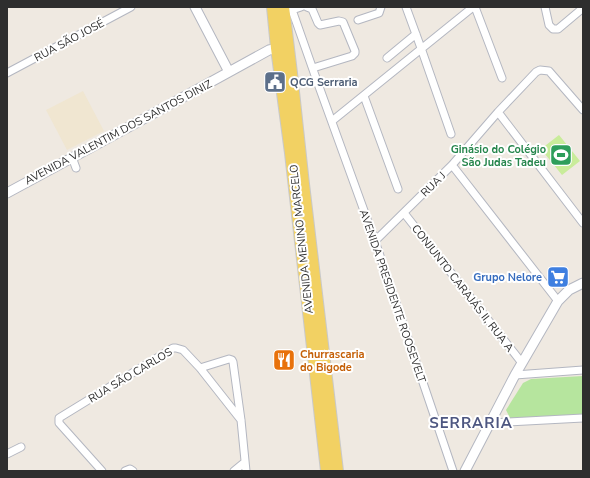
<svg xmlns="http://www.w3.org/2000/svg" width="590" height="478" viewBox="0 0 590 478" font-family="'Nunito Sans',sans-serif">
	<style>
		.education { fill: #f0e6d1 }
		.green { fill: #b6e59e }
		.pitch { fill: #c9ec9a }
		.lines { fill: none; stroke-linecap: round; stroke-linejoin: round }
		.minor-casing { stroke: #b4b7c1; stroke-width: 9 }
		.tertiary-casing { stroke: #b4b7c1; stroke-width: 11 }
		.primary-casing { stroke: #c9c9c9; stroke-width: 14 }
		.minor { stroke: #fff; stroke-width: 7 }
		.tertiary { stroke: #fff; stroke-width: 9 }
		.primary { stroke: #f2d163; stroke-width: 12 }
		.labels { text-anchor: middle; stroke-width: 4; stroke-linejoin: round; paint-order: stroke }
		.street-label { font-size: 11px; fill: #2e2e2e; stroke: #fff }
		.service-label { font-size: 11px; font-weight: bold; fill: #4e5e75; stroke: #fff; text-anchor: start }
		.leisure-label { font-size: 11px; font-weight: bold; fill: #27864d; stroke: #fff; text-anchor: end }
		.shop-label { font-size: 11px; font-weight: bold; fill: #366cbe; stroke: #fff; text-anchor: end }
		.food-label { font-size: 11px; font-weight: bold; fill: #c56008; stroke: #fff; text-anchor: start }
		.district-label { font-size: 15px; font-weight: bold; letter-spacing: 1px; fill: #4d5680; stroke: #fff }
	</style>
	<rect width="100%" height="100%" fill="#efe9e1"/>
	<path class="education" d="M83,91L104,131L67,150L46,110Z"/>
	<path class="green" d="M583,376V416L510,418L506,410L523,383L531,379Z"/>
	<path class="pitch" d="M559,135L580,161L562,175L541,149Z"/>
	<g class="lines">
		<g class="minor-casing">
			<path id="minor" d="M291,7L317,81L375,241L453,471
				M307,7L312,9L318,23L320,25L339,21L343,22L355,51V53L352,56L313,68
				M406,7L421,48L451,134
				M475,7L502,78
				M545,7L549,25L553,29H558L583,8
				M292,10L301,7
				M358,20L379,13L381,7
				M387,58L416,34
				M7,73L131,7
				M364,96L398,189
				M498,112L583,223
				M332,121L473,7
				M72,157L76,168
				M452,165L558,301
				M404,213L522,363
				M375,241L452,165L498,112L536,72L540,70L549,71L583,110
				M200,368L229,359L232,360L233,362L241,420L246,471
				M515,375L583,370
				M490,423L583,418
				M7,454L21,447
				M102,471L59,423V418L173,348H176L183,350L200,368L241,420
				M125,471L130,469L133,471
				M234,471L245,462"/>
		</g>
		<g class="tertiary-casing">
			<path id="tertiary" d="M195,7L229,72
				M7,193L138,122L269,50L283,47
				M465,471L515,375L558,301L569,290L583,283"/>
		</g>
		<g class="primary-casing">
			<path id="primary" d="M273,7L277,48L291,153L327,471
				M283,7L291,73L303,184L337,471"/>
		</g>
		<use href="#minor" class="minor"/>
		<use href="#tertiary" class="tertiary"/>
		<use href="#primary" class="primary"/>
	</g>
	<defs>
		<g id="civic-square" transform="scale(1.15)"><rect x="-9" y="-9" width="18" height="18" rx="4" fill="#5c6f8a" stroke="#fff"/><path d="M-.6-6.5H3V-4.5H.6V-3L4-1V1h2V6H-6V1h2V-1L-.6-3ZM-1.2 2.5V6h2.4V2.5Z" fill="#fff"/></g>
		<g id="stadium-square" transform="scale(1.15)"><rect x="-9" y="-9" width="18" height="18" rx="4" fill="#2e9e5b" stroke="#fff"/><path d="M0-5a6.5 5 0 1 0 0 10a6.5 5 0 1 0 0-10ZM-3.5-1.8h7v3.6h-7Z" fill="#fff"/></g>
		<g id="supermarket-square" transform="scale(1.15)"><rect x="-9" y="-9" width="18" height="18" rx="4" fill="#3f7fe0" stroke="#fff"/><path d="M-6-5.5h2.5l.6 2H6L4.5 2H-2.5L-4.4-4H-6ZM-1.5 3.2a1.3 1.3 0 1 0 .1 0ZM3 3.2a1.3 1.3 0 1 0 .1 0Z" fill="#fff"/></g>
		<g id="restaurant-square" transform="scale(1.15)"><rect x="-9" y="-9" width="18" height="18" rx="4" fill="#e8710a" stroke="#fff"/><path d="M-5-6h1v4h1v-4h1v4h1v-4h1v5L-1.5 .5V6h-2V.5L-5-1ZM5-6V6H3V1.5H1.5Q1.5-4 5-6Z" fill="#fff"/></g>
	</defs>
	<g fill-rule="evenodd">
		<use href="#civic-square" x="275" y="82"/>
		<use href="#stadium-square" x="561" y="155"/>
		<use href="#supermarket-square" x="558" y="277"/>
		<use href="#restaurant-square" x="284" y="360"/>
	</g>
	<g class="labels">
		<g class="street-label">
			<text transform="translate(69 40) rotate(-28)" y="4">RUA SÃO JOSÉ</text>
			<text transform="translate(118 132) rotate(-28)" y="4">AVENIDA VALENTIM DOS SANTOS DINIZ</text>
			<text transform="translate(433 184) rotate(-45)" y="4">RUA J</text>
			<text transform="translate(301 239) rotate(-96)" y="4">AVENIDA MENINO MARCELO</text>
			<text transform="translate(463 288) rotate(52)" y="4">CONJUNTO CARAJÁS II, RUA A</text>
			<text transform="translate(393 296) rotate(71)" y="4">AVENIDA PRESIDENTE ROOSEVELT</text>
			<text transform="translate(130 375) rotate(-31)" y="4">RUA SÃO CARLOS</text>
		</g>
		<g class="service-label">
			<text x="290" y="86">QCG Serraria</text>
		</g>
		<g class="leisure-label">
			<text x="546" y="153">Ginásio do Colégio<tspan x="546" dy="13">São Judas Tadeu</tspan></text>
		</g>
		<g class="shop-label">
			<text x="542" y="281">Grupo Nelore</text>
		</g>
		<g class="food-label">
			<text x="300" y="358">Churrascaria<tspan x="300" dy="13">do Bigode</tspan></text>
		</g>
		<g class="district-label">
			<text x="471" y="428">SERRARIA</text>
		</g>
	</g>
	<rect width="590" height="478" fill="none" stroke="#2e2e2e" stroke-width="16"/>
</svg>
